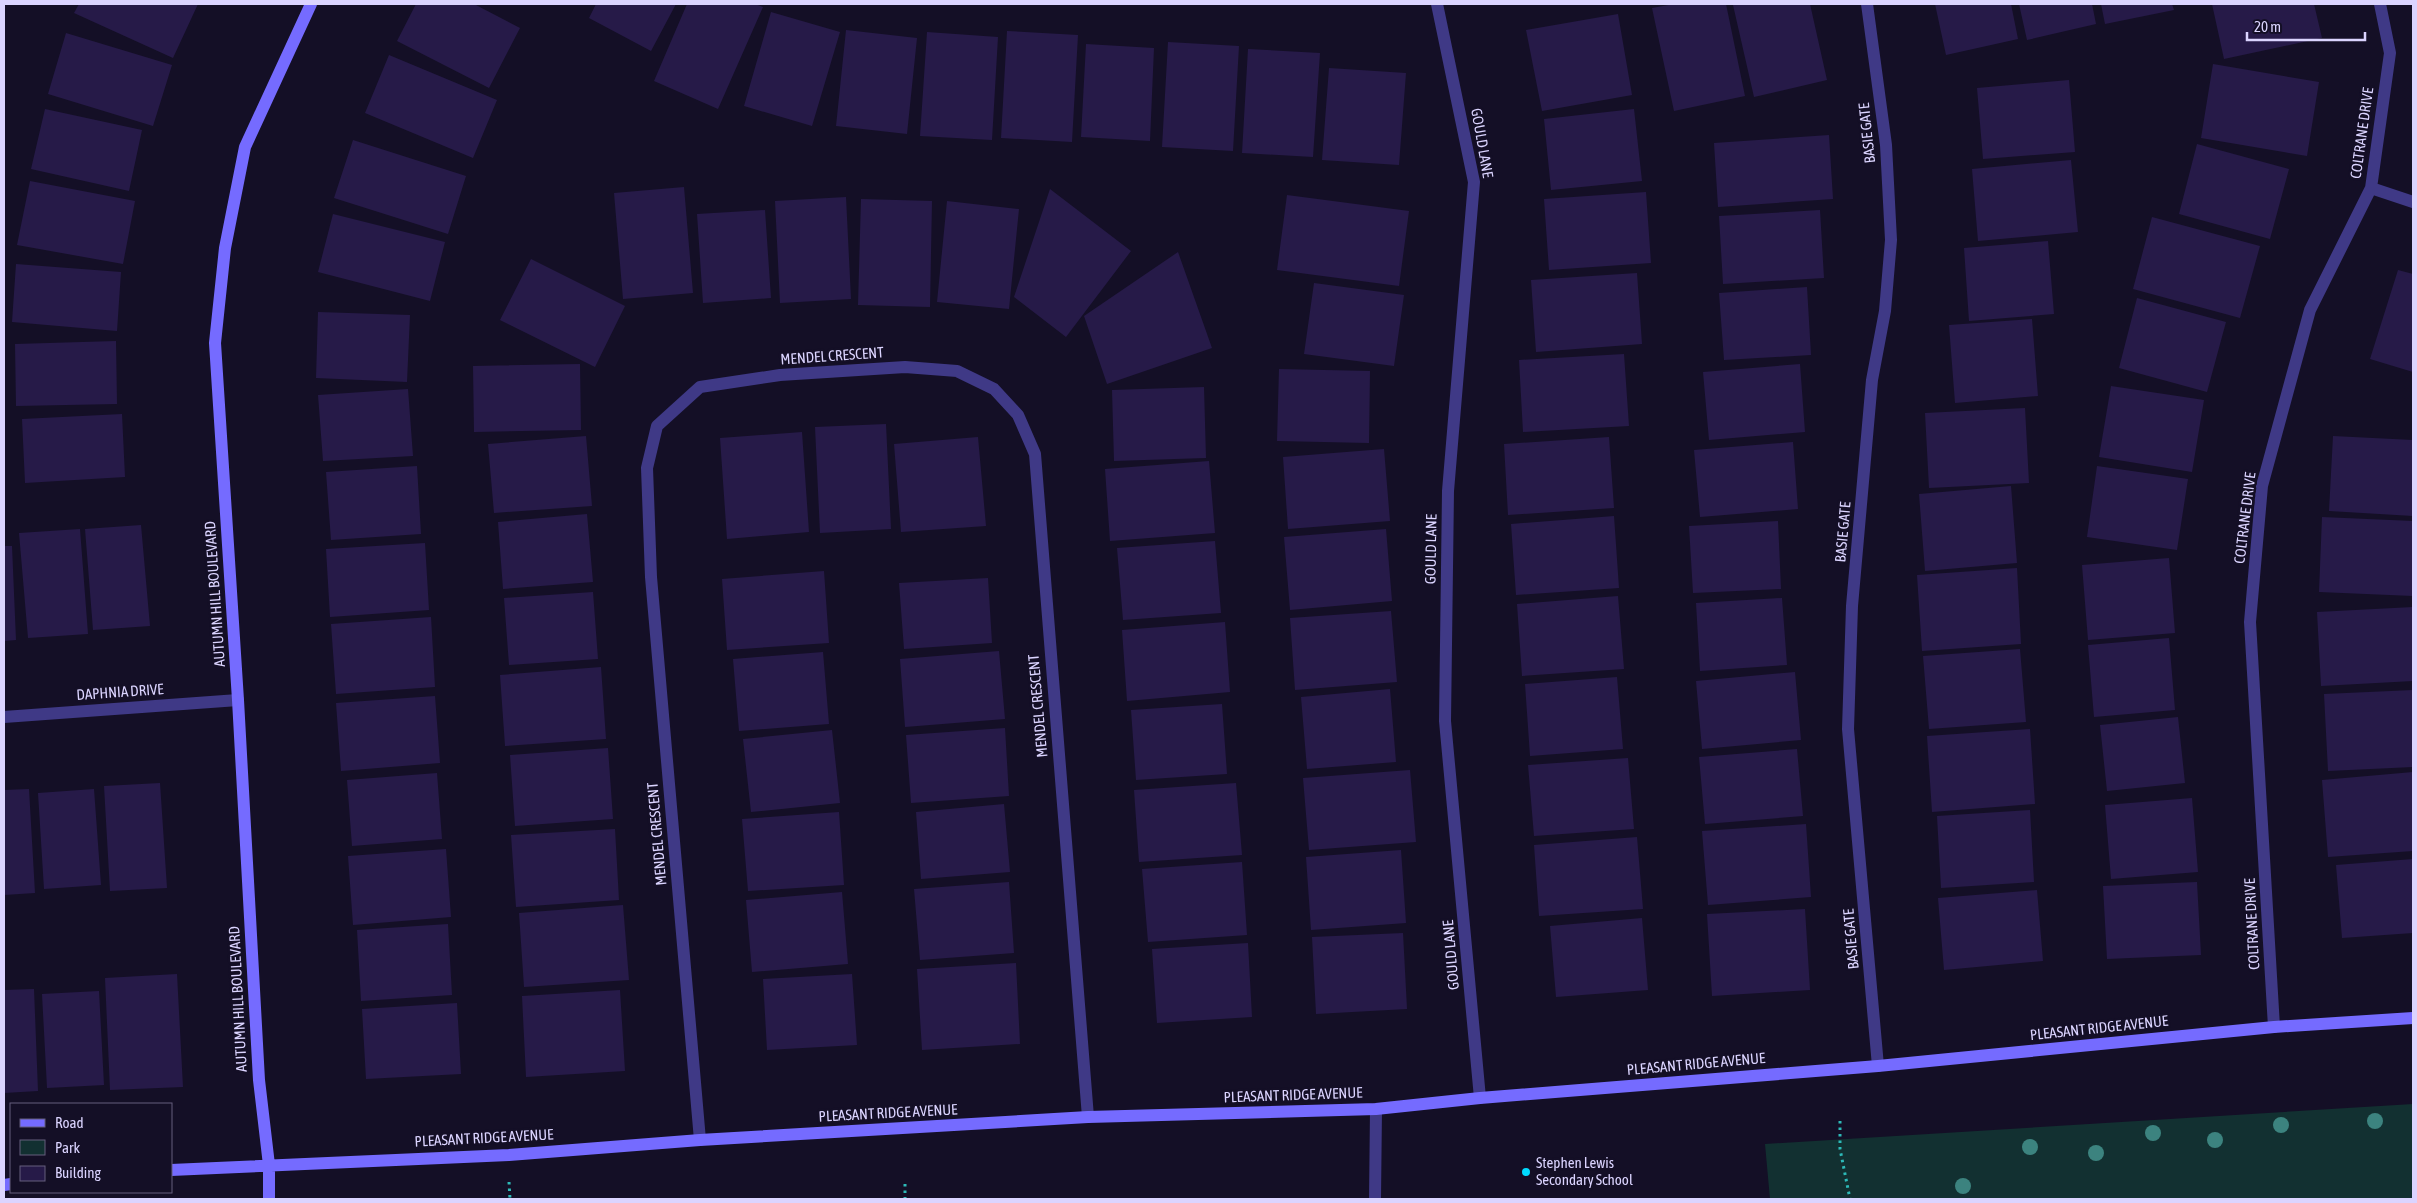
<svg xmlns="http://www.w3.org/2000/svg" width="2417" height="1203" viewBox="0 0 2417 1203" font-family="'Asap Condensed',sans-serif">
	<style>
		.green { fill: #123031 }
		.building { fill: #261a48 }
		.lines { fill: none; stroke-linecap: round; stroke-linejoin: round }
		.path { stroke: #2dbab8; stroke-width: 3; stroke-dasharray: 2.5 4; stroke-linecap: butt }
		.lane { stroke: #3f3986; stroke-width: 12 }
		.street { stroke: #3f3986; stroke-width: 12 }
		.secondary { stroke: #756bff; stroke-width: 12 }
		.tree { fill: #3c837f }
		.poi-dot { fill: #00daff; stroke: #140f26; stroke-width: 2 }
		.labels { text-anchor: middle; stroke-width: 5; stroke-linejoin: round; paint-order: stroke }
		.street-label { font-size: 15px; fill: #dbd4ff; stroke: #140f26 }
		.poi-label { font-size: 15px; fill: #dbd4ff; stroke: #140f26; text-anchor: start }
	</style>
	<rect width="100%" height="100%" fill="#140f26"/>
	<path class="green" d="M2413,1104V1199H1770L1765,1144Z"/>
	<path class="building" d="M79,4H198L173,58L74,13Z
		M416,4H474L520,28L489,88L397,41Z
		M596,4H676L651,51L589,18Z
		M687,4H755L763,7L718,109L654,81Z
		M1674,4H1726L1745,96L1674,111L1652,8Z
		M1740,4H1810L1827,80L1754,97L1733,5Z
		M1935,4H2011L2018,39L1946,55Z
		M2019,4H2092L2096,24L2027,40Z
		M2101,4H2172L2174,10L2105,24Z
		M2212,4H2314L2322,38L2224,59Z
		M771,12L840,32L812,126L744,106Z
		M1618,14L1632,95L1542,111L1526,30Z
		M846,30L917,38L907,134L836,126Z
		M1007,31L1078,35L1072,142L1001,138Z
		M927,32L998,37L992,140L920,136Z
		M66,33L172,65L153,126L48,94Z
		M1168,42L1239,46L1233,151L1162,147Z
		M1086,44L1154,48L1150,141L1081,137Z
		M1248,49L1320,53L1313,157L1242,153Z
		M389,55L497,100L473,158L365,113Z
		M2213,64L2319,82L2307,156L2201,138Z
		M1329,68L1406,73L1399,165L1322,160Z
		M2069,80L2075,152L1983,159L1977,88Z
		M45,109L142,130L129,191L31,169Z
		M1634,109L1642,181L1551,190L1544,119Z
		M1829,135L1833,199L1718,207L1714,143Z
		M353,140L466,176L448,234L334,198Z
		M2197,144L2289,169L2270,239L2179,214Z
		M2071,160L2078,232L1978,241L1972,169Z
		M30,181L135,201L123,264L17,245Z
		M684,187L693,293L623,299L614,193Z
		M1050,189L1131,251L1066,337L1014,297Z
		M1646,192L1651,263L1549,270L1544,199Z
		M1287,195L1409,211L1399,286L1277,270Z
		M846,197L851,299L780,303L775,201Z
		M861,199L932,201L930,307L858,305Z
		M947,201L1019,209L1009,309L937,302Z
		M765,210L771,298L703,303L697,214Z
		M1820,210L1824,278L1723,284L1719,216Z
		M333,214L445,242L430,301L318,272Z
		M2152,217L2260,246L2240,318L2133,289Z
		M2048,241L2054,314L1969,321L1964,248Z
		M1178,252L1212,348L1107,384L1084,316Z
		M531,259L625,306L595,367L500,320Z
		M16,264L121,272L117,331L12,322Z
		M2398,270L2413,274V372L2370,359Z
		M1637,273L1642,344L1536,352L1531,280Z
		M1314,283L1404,295L1394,366L1304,354Z
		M1807,287L1811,355L1724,360L1719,293Z
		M2137,298L2226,322L2207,392L2119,368Z
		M318,312L410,315L407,382L316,378Z
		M2032,319L2038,396L1955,403L1949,325Z
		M116,341L117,404L16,406L15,344Z
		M1624,354L1629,426L1523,432L1519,360Z
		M580,364L581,430L474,432L473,366Z
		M1800,364L1805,432L1709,440L1703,372Z
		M1279,369L1370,371L1369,443L1277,441Z
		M2111,386L2204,400L2192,472L2099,457Z
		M1204,387L1206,458L1114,461L1112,390Z
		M408,389L413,456L323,461L318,395Z
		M2025,408L2029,483L1929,488L1925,413Z
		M122,414L125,477L25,483L22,419Z
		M886,424L891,529L820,533L815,427Z
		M802,432L809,532L727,539L720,438Z
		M586,436L592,506L494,513L488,444Z
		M2333,436L2413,440V516L2329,511Z
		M978,437L986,526L901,532L894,444Z
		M1609,437L1614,508L1508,515L1504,444Z
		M1793,442L1798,509L1700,517L1694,450Z
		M1384,449L1390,521L1288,529L1283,457Z
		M1209,461L1215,533L1110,541L1105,469Z
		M417,466L421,534L331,540L326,472Z
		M2097,466L2188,479L2177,550L2087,537Z
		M2011,486L2017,563L1925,571L1919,494Z
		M587,514L593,582L503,589L498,522Z
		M1614,516L1619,588L1516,595L1511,524Z
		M2322,517L2413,521V596L2319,592Z
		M1778,521L1781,589L1693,593L1689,526Z
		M141,525L150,626L93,630L85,529Z
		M80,529L88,634L28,638L19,533Z
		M1386,529L1392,601L1290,610L1284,537Z
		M1215,541L1221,613L1123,620L1117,548Z
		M425,543L429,610L330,617L326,549Z
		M4,546H12L16,640L4,641Z
		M2169,558L2175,633L2088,640L2082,565Z
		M2017,568L2021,644L1922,651L1917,575Z
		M824,571L829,643L727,650L722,579Z
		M988,578L992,643L904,649L899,583Z
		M593,592L598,659L509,665L504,598Z
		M1618,596L1624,669L1522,676L1517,604Z
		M1782,598L1787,665L1700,671L1696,603Z
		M2413,607V681L2321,686L2317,612Z
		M1391,611L1397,682L1295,690L1290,618Z
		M431,617L435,687L336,694L331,624Z
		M1225,622L1230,692L1127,701L1122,630Z
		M2169,638L2175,710L2094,717L2088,645Z
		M2020,649L2026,722L1929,729L1923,656Z
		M999,651L1005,719L905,727L900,659Z
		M823,652L829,724L739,731L733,659Z
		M601,667L606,739L505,746L500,675Z
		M1795,672L1801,740L1702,749L1696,681Z
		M1617,677L1623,749L1530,756L1525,684Z
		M1390,689L1396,762L1307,769L1301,697Z
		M2413,690V767L2328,771L2324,694Z
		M435,696L440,763L341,771L336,703Z
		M1222,704L1227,774L1136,780L1131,710Z
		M2178,717L2185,783L2107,791L2100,725Z
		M1005,728L1009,796L911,803L906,735Z
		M2030,729L2035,804L1932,812L1927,736Z
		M832,730L840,803L751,812L743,739Z
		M608,748L613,819L515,826L510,755Z
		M1797,749L1803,816L1705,824L1699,757Z
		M1628,758L1634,829L1534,836L1528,765Z
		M1410,770L1416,842L1309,850L1303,778Z
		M2413,772V851L2328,857L2322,780Z
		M437,773L442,839L352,846L347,780Z
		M160,783L167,888L110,891L104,786Z
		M1236,783L1242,855L1139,862L1134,790Z
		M29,789L35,893L4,895V790Z
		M94,789L101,885L44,889L38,793Z
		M2192,798L2198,872L2111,879L2105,805Z
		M1004,804L1010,872L921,879L916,812Z
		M2030,810L2034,882L1941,888L1937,816Z
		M839,812L844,885L748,891L742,819Z
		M1806,824L1811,897L1708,905L1702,831Z
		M615,829L619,900L516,907L511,835Z
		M1637,837L1643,909L1539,916L1534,845Z
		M446,849L451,917L353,925L348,856Z
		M1401,850L1406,923L1311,930L1306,857Z
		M2413,859V933L2342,938L2336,865Z
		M1242,862L1247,935L1148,942L1142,869Z
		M1009,882L1014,953L920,960L914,889Z
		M2197,882L2201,955L2107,959L2103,886Z
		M2037,890L2043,961L1944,970L1938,898Z
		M842,892L848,964L752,972L746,900Z
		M623,905L629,980L524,987L519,913Z
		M1805,909L1810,990L1712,996L1707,914Z
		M1642,918L1648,990L1556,997L1550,926Z
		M448,924L452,995L361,1001L357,930Z
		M1403,933L1407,1009L1316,1014L1312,937Z
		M1248,943L1252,1017L1157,1023L1152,949Z
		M1016,963L1020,1044L922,1050L917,969Z
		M177,974L183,1087L110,1090L105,978Z
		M852,974L857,1045L767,1050L763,979Z
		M34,989L38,1091L4,1093V990Z
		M620,990L625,1071L526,1077L522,996Z
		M99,991L104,1085L47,1088L42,994Z
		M457,1003L461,1074L366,1079L362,1009Z"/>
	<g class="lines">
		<path class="path" d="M1840,1121V1149L1850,1199
			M509,1182L510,1199
			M905,1184V1199"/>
		<path class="lane" d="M1375,1199L1376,1109"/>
		<path class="street" d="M1437,4L1474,182L1448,491L1445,721L1480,1098
			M1867,4L1886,145L1891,240L1885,311L1872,380L1852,606L1848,729L1878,1066
			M2371,188L2413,202
			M4,717L238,700
			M2274,1027L2250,622L2262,486L2310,310L2371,188L2390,53L2380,4
			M700,1140L651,577L647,468L657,426L700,387L780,375L905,367L957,371L994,389L1018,415L1035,454L1088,1117"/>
		<path class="secondary" d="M171,1170L509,1155L700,1140L1088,1117L1376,1109L1480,1098L1878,1066L2274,1027L2413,1018
			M4,1185L11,1184
			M269,1199V1165L259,1080L238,700L215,343L225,248L245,147L311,4"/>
	</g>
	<g class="tree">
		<circle cx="2375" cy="1121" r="8"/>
		<circle cx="2281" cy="1125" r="8"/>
		<circle cx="2153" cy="1133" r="8"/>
		<circle cx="2215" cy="1140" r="8"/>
		<circle cx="2030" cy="1147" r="8"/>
		<circle cx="2096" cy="1153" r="8"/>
		<circle cx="1963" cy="1186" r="8"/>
	</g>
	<circle class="poi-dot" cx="1526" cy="1172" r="5"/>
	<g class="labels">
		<g class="street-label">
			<text transform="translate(1867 133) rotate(-96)" y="5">BASIE GATE</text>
			<text transform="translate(2362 133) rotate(-82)" y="5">COLTRANE DRIVE</text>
			<text transform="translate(1482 143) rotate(80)" y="5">GOULD LANE</text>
			<text transform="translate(832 356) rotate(-4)" y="5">MENDEL CRESCENT</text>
			<text transform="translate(2245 518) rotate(-83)" y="5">COLTRANE DRIVE</text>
			<text transform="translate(1843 532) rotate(-85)" y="5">BASIE GATE</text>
			<text transform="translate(1431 549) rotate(-89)" y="5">GOULD LANE</text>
			<text transform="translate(215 594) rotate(-94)" y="5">AUTUMN HILL BOULEVARD</text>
			<text transform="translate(120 692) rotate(-4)" y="5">DAPHNIA DRIVE</text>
			<text transform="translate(1038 706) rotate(-95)" y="5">MENDEL CRESCENT</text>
			<text transform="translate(657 834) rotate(-95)" y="5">MENDEL CRESCENT</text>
			<text transform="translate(2252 924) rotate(-93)" y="5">COLTRANE DRIVE</text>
			<text transform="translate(1851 939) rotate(-95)" y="5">BASIE GATE</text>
			<text transform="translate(1451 955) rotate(-95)" y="5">GOULD LANE</text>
			<text transform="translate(238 999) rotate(-93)" y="5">AUTUMN HILL BOULEVARD</text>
			<text transform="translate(2099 1028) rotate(-6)" y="5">PLEASANT RIDGE AVENUE</text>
			<text transform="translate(1696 1064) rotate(-5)" y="5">PLEASANT RIDGE AVENUE</text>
			<text transform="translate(1293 1095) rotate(-2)" y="5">PLEASANT RIDGE AVENUE</text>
			<text transform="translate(888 1113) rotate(-3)" y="5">PLEASANT RIDGE AVENUE</text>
			<text transform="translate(484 1138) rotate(-3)" y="5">PLEASANT RIDGE AVENUE</text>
		</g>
		<g class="poi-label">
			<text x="1536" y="1168">Stephen Lewis<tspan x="1536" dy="17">Secondary School</tspan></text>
		</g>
	</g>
	<rect width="2417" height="1203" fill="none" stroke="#dbd4ff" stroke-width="10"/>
	<rect x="10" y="1103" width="162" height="90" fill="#140f26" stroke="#645e7d"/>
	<rect x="20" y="1119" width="25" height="8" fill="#756bff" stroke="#645e7d"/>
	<text x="55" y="1128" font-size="15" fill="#dbd4ff">Road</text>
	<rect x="20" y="1140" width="25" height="15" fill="#123031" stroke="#645e7d"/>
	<text x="55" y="1153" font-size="15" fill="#dbd4ff">Park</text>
	<rect x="20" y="1166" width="25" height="15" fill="#261a48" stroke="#645e7d"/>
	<text x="55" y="1178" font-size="15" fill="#dbd4ff">Building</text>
	<path d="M2247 32v8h118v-8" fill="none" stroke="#dbd4ff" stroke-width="2.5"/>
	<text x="2254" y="32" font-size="15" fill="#dbd4ff" stroke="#140f26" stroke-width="4" paint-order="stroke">20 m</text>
</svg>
